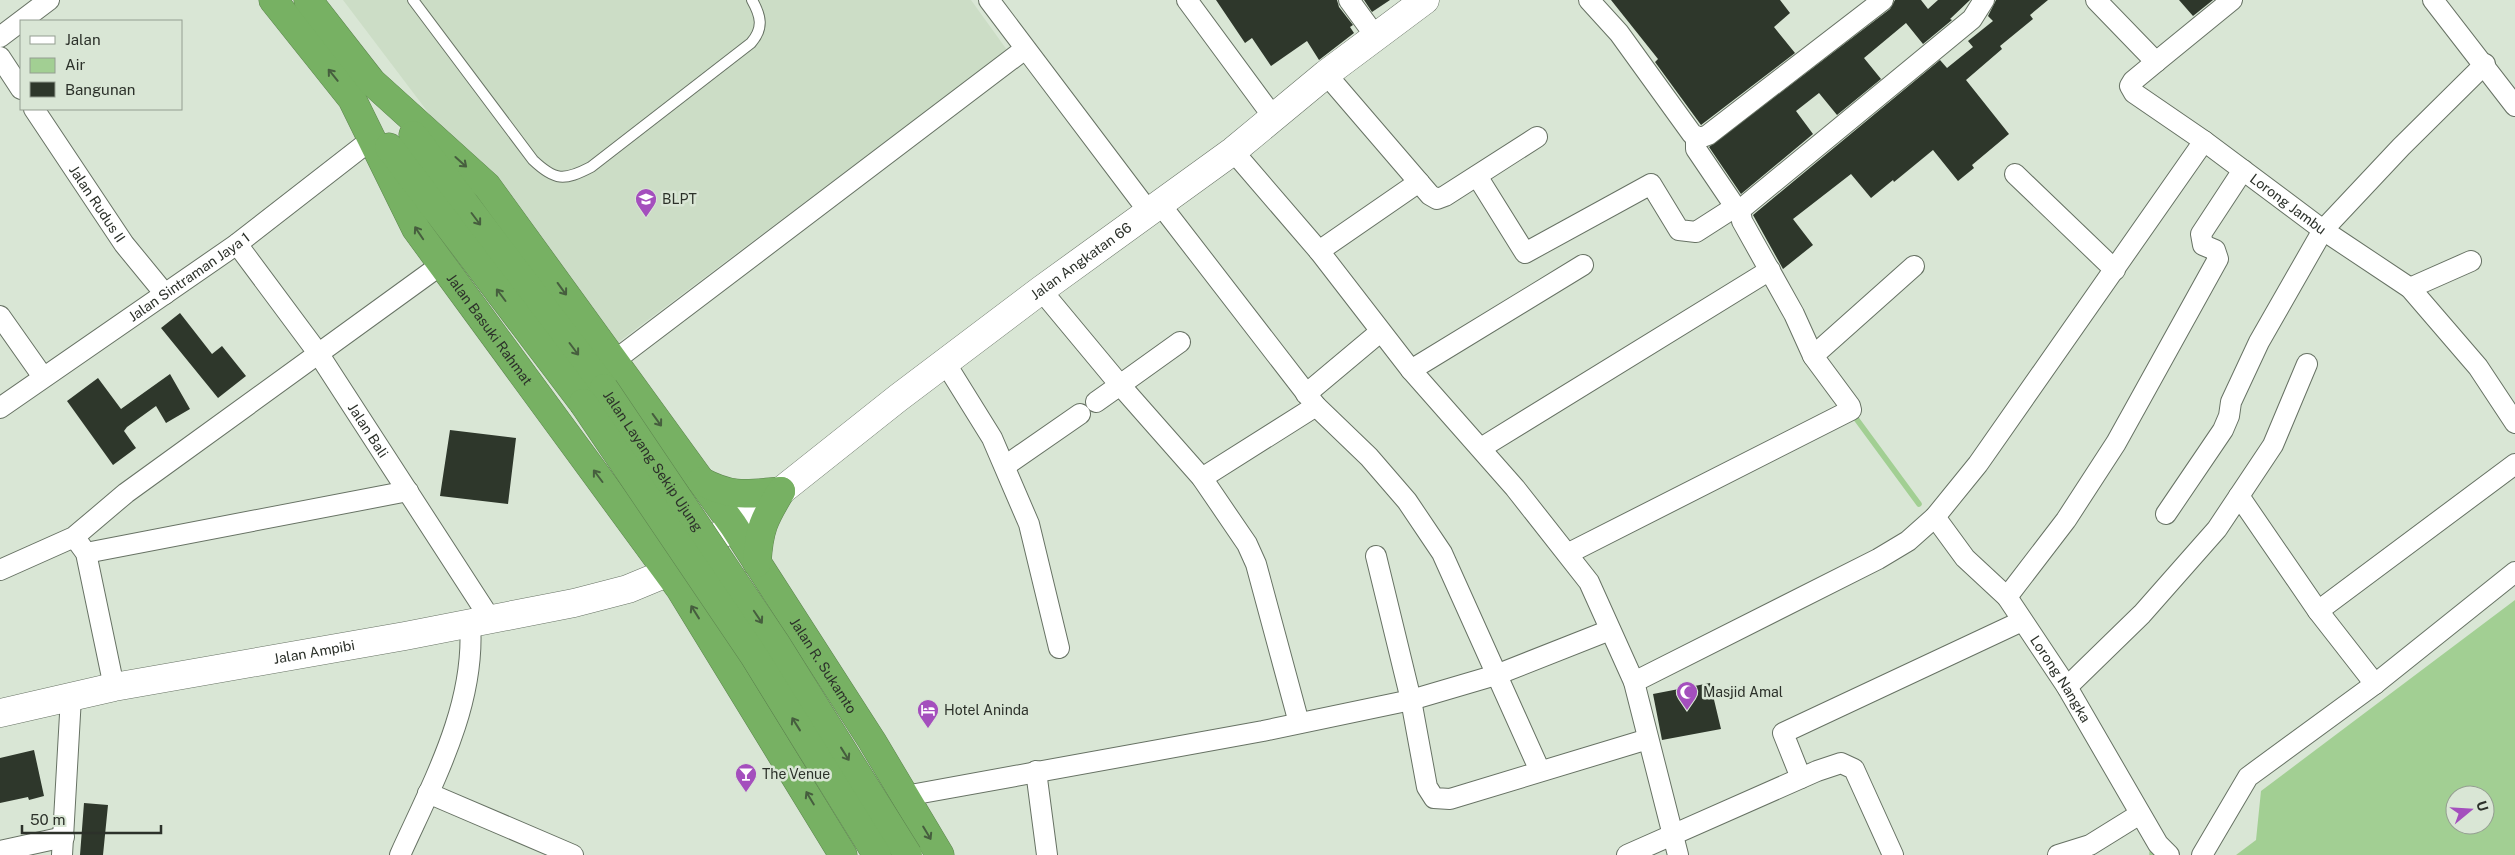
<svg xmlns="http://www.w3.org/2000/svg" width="2515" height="855" viewBox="0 0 2515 855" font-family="'Public Sans',sans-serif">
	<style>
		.built { fill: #ccddc6 }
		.water { fill: #a2cf93; fill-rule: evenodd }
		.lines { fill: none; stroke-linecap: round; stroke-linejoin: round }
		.stream { stroke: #a2cf93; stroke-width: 5.5 }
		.building { fill: #2e372b }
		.lane-casing { stroke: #677264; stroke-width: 12 }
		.street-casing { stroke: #677264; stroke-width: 22 }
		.secondary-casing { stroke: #677264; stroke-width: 29 }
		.highway-casing { stroke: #5d844f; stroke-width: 29 }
		.lane { stroke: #fff; stroke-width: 10 }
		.street { stroke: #fff; stroke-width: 20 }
		.secondary { stroke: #fff; stroke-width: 28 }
		.highway { stroke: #77b163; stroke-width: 28 }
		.highway-bridge-casing { stroke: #5d844f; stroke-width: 29; stroke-linecap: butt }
		.highway-bridge { stroke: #77b163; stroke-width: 28 }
		.oneway { stroke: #465e3e }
		.labels { text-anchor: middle; stroke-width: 5; stroke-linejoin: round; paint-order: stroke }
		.poi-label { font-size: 14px; fill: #2c312a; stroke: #d9e6d5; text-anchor: start }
		.street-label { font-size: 14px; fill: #2c312a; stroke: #d9e6d5 }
	</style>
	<rect width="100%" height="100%" fill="#d9e6d5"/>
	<path class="built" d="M343,0H971L1007,50L608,350Z"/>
	<path class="water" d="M2515,600V855H2236L2256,840L2261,791ZM2455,795H2485V825H2455Z"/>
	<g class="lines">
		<path class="stream" d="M1852,413L1919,504
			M2152,855V853"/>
	</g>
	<path class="building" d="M1216,0H1337L1339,7L1353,25L1350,27L1354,33L1319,60L1307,41L1271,66L1252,38L1245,43Z
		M1364,0H1390L1372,12Z
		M1611,0H1780L1790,13L1774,27L1795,53L1701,125L1655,62L1658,59Z
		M1895,0H1921L1928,9L1938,0H1970L1950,19L1952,20L1923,44L1906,23L1864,58L1881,79L1837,115L1819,93L1796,111L1813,134L1741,194L1709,147L1890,9Z
		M1996,0H2048L2030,15L2033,19L2000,46L2002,49L1966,80L2009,134L1972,165L1974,168L1958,181L1933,150L1894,182L1893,180L1871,198L1851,174L1793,219L1813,245L1783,269L1753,215L1940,60L1947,68L1973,47L1968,41L1993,21L1988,16Z
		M2179,0H2213L2193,16Z
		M180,313L212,354L222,346L246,376L218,398L161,328Z
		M170,374L190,409L166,423L156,406L127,427L124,431L136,448L113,465L67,401L98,378L121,409Z
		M450,430L516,438L508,504L440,496Z
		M1710,683L1721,729L1662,740L1653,694Z
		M34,750L44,796L29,800L28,797L0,803V758Z
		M84,803L108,805L103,855H80Z"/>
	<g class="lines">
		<g class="lane-casing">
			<path id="lane" d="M413,0L533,160C555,181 564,181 591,167L751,43C764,28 761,16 752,0"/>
		</g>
		<g class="street-casing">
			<g id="street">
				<path d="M989,0L1149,212"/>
				<path d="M1187,0L1274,118"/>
				<path d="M1349,0L1376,37"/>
				<path d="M1589,0L1619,33L1692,134L1700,138L1708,135L1883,0"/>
				<path id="s1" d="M2096,0L2156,62L2133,81L2130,86L2134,93L2204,141L2323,230L2410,288L2478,367L2515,423"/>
				<path d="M2433,0L2515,106"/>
				<path d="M0,37L49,0"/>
				<path d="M0,57L21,89"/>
				<path d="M2156,62L2232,0"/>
				<path d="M1326,74L1430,195L1437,199L1445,196L1537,137"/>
				<path id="s2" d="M34,109L124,244L165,294"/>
				<path d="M1696,137V149L1740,214"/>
				<path d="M1233,151L1319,251L1411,370L1515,488L1589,582L1634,682L1678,855"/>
				<path d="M2015,174L2115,270"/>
				<path d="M1477,176L1525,253L1651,184L1679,230L1696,232L1735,207"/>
				<path d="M1160,204L1316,406L1369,457L1407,501L1442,553L1540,771"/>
				<path id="s3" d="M237,244L318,353L491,620"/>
				<path d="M1319,251L1419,182"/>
				<path d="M2410,288L2471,261"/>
				<path d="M1041,290L1120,385L1180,342"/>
				<path d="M0,316L43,377"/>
				<path d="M1813,356L1794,314L1742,221L1740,210L1972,19L1984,0"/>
				<path d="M614,361L1025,49"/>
				<path d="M946,364L992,438L1029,524L1059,648"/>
				<path d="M1411,370L1583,265"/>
				<path d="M1306,394L1380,332"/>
				<path d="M1096,402L1120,385L1202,478L1247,544L1256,564L1299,723"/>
				<path id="s4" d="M0,408L237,244L372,139"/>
				<path d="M1481,448L1770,270"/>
				<path d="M1005,466L1080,414"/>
				<path d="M1202,478L1316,406"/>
				<path d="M2239,496L2318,611L2375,684"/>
				<path d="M2166,514L2223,430L2229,416L2231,402L2259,342L2323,230L2401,147L2485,64"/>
				<path id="s5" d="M1935,517L1965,558L2007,597L2067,687L2158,844L2169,855"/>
				<path d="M78,542L86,553L114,687"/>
				<path d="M86,553L408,491"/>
				<path d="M1569,553L1851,410L1850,406L1813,356L1914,266"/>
				<path d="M1376,556L1411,700L1427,787L1434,798L1450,799L1648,739"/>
				<path d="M0,570L74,537L126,493L442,264"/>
				<path d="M2007,597L2066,520L2116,443L2218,259L2215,250L2203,245L2201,234L2243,170"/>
				<path d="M2318,611L2515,464"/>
				<path d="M1634,682L1878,559L1908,541L1935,517L1978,464L2204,141"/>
				<path d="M2067,687L2142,614L2217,529L2273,445L2307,364"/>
				<path d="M1036,771L1047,855"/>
				<path d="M1801,778L1783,733L2022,621"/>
				<path d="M428,793L573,855"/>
				<path d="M905,796L1263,731L1411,700L1496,675L1610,630"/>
				<path d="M0,851L64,837"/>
				<path d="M62,855L71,697"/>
				<path d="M400,855C433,782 476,705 470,623"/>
				<path d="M1627,855L1817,771L1841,763L1854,769L1893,855"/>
				<path d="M2058,855L2090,845L2140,814"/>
				<path d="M2202,855L2248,777L2375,684L2515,572"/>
			</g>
		</g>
		<g class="secondary-casing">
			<g id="secondary">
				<path id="s6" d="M0,713L114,687L405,636L574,603L628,589L669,572L781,491L898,398L1041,290L1233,151L1326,74L1425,0"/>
			</g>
		</g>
		<g class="highway-casing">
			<g id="highway">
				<path id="s7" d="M273,0L352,99L416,229L680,589L843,855"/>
				<path id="s8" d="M308,0L372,82L487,186L733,525L872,741L940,855"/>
				<path d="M413,135L604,388"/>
				<path d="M389,147L583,403"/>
				<path d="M701,481C733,498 747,494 781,491"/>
				<path d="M757,563C759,529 764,519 781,491"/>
			</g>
		</g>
		<use href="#lane" class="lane"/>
		<use href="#street" class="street"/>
		<use href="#secondary" class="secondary"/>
		<use href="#highway" class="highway"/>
		<g class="highway-bridge-casing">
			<g id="highway-bridge">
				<path id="s9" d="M604,388L775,642L908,855"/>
				<path d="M583,403L754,656L877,855"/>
			</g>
		</g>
		<use href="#highway-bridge" class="highway-bridge"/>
	</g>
	<defs><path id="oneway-shaft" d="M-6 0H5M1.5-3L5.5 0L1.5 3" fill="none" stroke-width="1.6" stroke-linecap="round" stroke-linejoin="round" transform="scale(1.25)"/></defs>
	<g class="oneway">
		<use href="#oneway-shaft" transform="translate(333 75) rotate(-129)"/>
		<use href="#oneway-shaft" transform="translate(461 162) rotate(42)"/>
		<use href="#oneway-shaft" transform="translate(476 219) rotate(53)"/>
		<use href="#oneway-shaft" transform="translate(419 233) rotate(-124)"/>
		<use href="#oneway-shaft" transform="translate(562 289) rotate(54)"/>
		<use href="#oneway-shaft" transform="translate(501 295) rotate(-127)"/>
		<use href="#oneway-shaft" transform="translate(574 349) rotate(53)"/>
		<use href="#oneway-shaft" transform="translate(657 420) rotate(54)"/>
		<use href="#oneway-shaft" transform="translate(598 476) rotate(-127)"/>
		<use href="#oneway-shaft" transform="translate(695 612) rotate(-122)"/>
		<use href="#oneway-shaft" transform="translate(758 617) rotate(56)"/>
		<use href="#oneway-shaft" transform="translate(796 724) rotate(-122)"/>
		<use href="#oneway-shaft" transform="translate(845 754) rotate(58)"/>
		<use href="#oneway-shaft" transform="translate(810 798) rotate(-121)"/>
		<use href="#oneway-shaft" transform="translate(927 833) rotate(59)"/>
	</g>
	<defs>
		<g id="school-pin" transform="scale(1.125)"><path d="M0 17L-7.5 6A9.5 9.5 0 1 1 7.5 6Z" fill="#a44fbd" stroke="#d9e6d5"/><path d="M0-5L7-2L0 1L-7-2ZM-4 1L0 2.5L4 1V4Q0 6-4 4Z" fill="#fff"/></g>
		<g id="mosque-pin" transform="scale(1.125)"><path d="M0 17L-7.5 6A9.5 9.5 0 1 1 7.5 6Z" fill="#a44fbd" stroke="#d9e6d5"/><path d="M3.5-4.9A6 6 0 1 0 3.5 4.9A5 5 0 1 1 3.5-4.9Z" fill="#fff"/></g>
		<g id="hotel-pin" transform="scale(1.125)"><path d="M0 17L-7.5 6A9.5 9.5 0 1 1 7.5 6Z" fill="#a44fbd" stroke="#d9e6d5"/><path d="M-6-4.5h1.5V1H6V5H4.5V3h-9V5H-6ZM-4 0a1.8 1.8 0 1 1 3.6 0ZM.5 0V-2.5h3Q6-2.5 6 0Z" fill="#fff"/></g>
		<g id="bar-pin" transform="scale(1.125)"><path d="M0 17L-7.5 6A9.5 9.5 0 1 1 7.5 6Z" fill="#a44fbd" stroke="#d9e6d5"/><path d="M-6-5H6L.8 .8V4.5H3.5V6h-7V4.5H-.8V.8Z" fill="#fff"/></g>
	</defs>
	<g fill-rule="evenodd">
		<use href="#school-pin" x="646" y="199"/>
		<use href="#mosque-pin" x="1687" y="692"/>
		<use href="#hotel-pin" x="928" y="710"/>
		<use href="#bar-pin" x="746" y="774"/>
	</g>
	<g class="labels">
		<g class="poi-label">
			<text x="662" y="204">BLPT</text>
			<text x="1703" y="697">Masjid Amal</text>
			<text x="944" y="715">Hotel Aninda</text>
			<text x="762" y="779">The Venue</text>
		</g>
		<g class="street-label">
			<text dy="5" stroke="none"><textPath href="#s2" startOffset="114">Jalan Rudus II</textPath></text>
			<text dy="5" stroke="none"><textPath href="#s1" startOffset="320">Lorong Jambu</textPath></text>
			<text dy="5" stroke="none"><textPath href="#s6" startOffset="1201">Jalan Angkatan 66</textPath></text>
			<text dy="5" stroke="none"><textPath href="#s4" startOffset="230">Jalan Sintraman Jaya 1</textPath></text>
			<text dy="5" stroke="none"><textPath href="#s7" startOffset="396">Jalan Basuki Rahmat</textPath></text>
			<text dy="5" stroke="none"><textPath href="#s3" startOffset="228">Jalan Bali</textPath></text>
			<text dy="5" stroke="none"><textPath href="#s9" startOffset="88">Jalan Layang Sekip Ujung</textPath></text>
			<text dy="5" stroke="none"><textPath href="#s6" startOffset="320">Jalan Ampibi</textPath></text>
			<text dy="5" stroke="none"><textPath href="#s8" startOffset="845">Jalan R. Sukamto</textPath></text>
			<text dy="5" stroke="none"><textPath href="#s5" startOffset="206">Lorong Nangka</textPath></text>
		</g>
	</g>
	<rect x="20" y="20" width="162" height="90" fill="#d9e6d5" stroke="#949e91"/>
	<rect x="30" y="36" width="25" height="8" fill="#ffffff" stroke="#949e91"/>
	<text x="65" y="45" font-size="15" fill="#2c312a">Jalan</text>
	<rect x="30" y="58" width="25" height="15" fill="#a2cf93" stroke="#949e91"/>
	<text x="65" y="70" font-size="15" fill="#2c312a">Air</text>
	<rect x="30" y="82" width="25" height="15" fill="#2e372b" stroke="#949e91"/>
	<text x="65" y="95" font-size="15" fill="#2c312a">Bangunan</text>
	<g transform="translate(2470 810) rotate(72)"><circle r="24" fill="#d9e6d5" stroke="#949e91"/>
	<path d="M0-4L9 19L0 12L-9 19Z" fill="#a44fbd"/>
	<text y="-8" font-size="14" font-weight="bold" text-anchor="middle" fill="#2c312a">U</text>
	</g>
	<path d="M22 825v8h139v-8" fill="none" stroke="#2c312a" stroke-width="2.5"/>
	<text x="30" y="825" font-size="15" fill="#2c312a" stroke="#d9e6d5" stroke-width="4" paint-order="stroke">50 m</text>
</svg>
